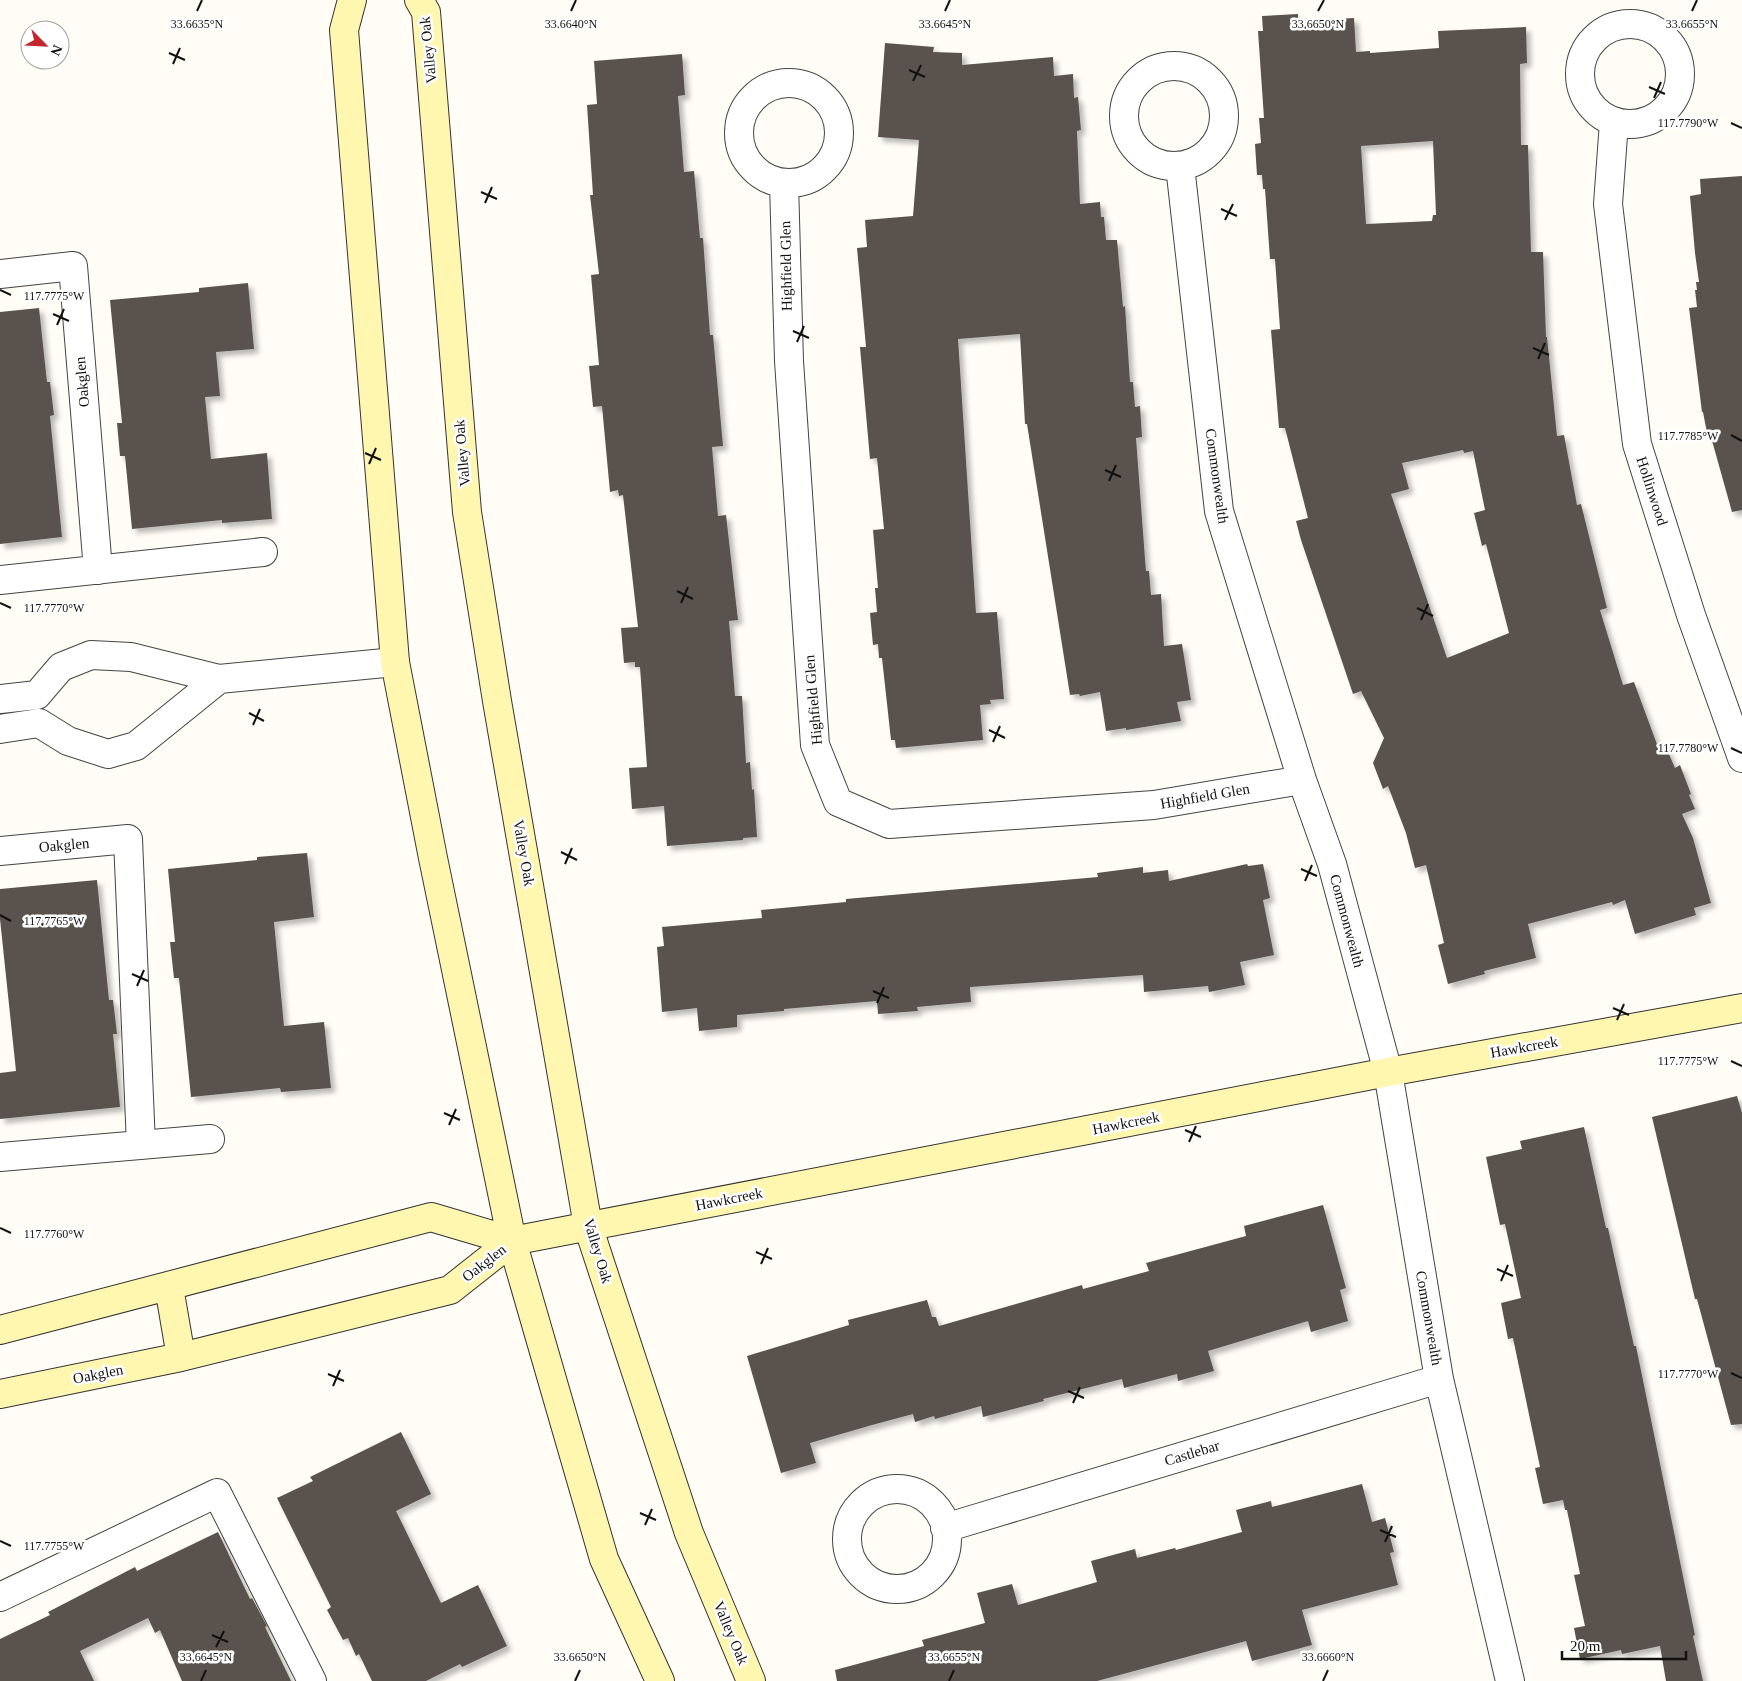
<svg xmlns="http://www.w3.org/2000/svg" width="1742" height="1681" viewBox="0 0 1742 1681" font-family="'Times New Roman',serif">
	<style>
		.building { fill: #5a524d; fill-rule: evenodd; filter: url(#shadow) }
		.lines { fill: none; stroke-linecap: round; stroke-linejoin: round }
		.street-casing { stroke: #444; stroke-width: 30 }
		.secondary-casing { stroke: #333; stroke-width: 30 }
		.street { stroke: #fff; stroke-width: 28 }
		.secondary { stroke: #fff6b0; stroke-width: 28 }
		.ticks { fill: none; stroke: #111; stroke-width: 2 }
		.labels { text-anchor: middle; stroke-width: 5; stroke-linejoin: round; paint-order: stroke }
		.street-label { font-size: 15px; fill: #111; stroke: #fff }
		.ticks-label { font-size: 12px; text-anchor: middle; fill: #111; stroke: #fff; stroke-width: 5; stroke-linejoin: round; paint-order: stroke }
	</style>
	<defs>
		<filter id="shadow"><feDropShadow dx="4.5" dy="4.5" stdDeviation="2.5" flood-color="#0004"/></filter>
	</defs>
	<rect width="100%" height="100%" fill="#fffdf5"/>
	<path class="building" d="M1298,14V21L1354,18L1356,52L1370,51V53L1439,48L1438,31L1526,27L1527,63L1520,64L1521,145H1528L1531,252H1543L1546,337H1547L1557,436L1564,435L1577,505L1581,504L1607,608L1600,610L1623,685L1634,682L1658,747L1665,745L1675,768L1680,765L1691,794L1689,795L1695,809L1682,814L1693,838L1711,903L1694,908L1696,915L1635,934L1625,900L1613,905L1612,902L1528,924L1536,958L1484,971L1485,974L1448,984L1438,945L1444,943L1426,865L1415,868L1406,833L1388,786L1383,789L1373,763L1384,738L1361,691L1353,694L1301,540L1296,521L1308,518L1285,428H1279L1271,330L1280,329L1275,259H1270L1265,189H1263L1262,175H1257L1255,144L1261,143L1259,118H1264L1258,31H1263L1262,16ZM1433,141L1436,215H1433L1432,221L1366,224L1361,146ZM1463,450L1464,453L1473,451L1485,510L1474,513L1482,546L1486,544L1509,633L1447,658L1391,494L1409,489L1402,463Z
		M885,43L934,47L933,52L962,53V65L1053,57L1054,76L1073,74L1074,98L1078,97L1081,130L1077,131L1080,204L1100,202L1101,217H1104L1106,240H1117L1123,307L1125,306L1130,382H1133L1135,407L1140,406L1142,437L1136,438L1145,559L1146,571H1149L1151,595L1161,594L1164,646L1182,644L1191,700L1177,702L1181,721L1126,730V728L1106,731L1100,692L1080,696L1079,694L1070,695L1027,424H1025L1020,334L958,339L976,613L997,612L1004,699L990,700L991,704L980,705L983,740L896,748L895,740H891L882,658H879L878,644L873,645L870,613L877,612L875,588H878L873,530L884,529L877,458L870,459L860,347H866L857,248L867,247L865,220L913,216L919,140L878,137Z
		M682,54L685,95L678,96L684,172L694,171L700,238H703L710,335H713L723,446L712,447L718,516L726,515L738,620L729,621L735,696H742L746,763L750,762L752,790L754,789L757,837L743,838V840L667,846L664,806L632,809L629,768L647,767L640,667H635V662L624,663L621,628L638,627L623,495L619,496L618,490L610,492L602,406L593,407L589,366L599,365L591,275L599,274L590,195H593L587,105L597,104L594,61Z
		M1742,176V510L1732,512L1711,437L1708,438L1703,412H1702L1689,308L1697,307L1695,290H1697L1696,282H1699L1695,253L1690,196L1701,194L1700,179Z
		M248,283L254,349L216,352L220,396L205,397L211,459L267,453L272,519L222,523V520L132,529L125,456H120L117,423H122L110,300L199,292V288Z
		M39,308L47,382H50L54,415L50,416L62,537L0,544V312Z
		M307,853L314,917L274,922L284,1026L324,1022L331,1088L281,1092L280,1088L191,1097L179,978H174L170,942H175L168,869L257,860V857Z
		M1247,864L1248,866L1263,864L1270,898L1263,900L1274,955L1240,962L1245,985L1209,992L1208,986L1144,992L1143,975L970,987L971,1002L917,1007L918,1011L878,1014L877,1001L784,1009V1011L737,1015V1027L699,1031L697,1008L662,1012L657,947L664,946L662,927L762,918L761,910L846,902V899L1098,877L1097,873L1143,867V873L1168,870L1169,881Z
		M97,880L109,1000H113L117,1034H113L120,1107L0,1119V1073L16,1071L0,919V889Z
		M1737,1096L1742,1113V1424L1731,1425L1697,1299H1695L1652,1117Z
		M1584,1127L1606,1228H1608L1634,1346H1636L1695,1635L1693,1636L1703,1681H1666L1660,1646L1622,1654L1621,1650L1580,1659L1574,1628L1585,1626L1574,1575L1580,1574L1567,1510H1565L1563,1500L1543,1504L1535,1468L1540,1467L1513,1338L1508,1339L1501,1303L1521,1298L1505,1224L1500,1225L1486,1157L1522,1149L1520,1141Z
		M1323,1205L1346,1288L1340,1290L1348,1321L1311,1332L1308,1321L1208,1351L1214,1371L1178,1381L1177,1374L1124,1388L1122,1379L1043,1399L1044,1401L983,1417L981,1406L935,1419L934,1416L915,1422L913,1414L872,1425L810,1443L816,1463L781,1473L747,1356L849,1325L848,1320L927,1300L932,1317H936L939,1326L1082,1285L1083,1289L1149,1271L1146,1263L1246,1236L1244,1226Z
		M401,1432L431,1494L396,1511L441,1603L478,1585L507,1646L462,1667L460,1664L426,1681H372L359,1654L356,1656L348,1638L343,1640L327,1610L331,1607L277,1498L313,1481L310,1477Z
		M1362,1484L1372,1522L1385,1518L1394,1552L1390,1553L1398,1585L1302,1610L1312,1645L1252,1661L1246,1641L1097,1681H837L835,1670L924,1646L922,1640L985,1623L977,1593L1012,1584L1018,1605L1097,1582L1091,1561L1135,1549L1137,1558L1175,1548L1176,1550L1242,1532L1236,1510L1271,1501L1272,1507Z
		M218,1532L250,1599L252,1598L267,1626L265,1627L291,1681H182L160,1630L155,1633L148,1618L80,1651L94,1681H0V1639L50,1615L48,1612L135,1567L137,1571Z"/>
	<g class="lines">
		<g class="street-casing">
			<path id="street" d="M1580 74a50 50 0 1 1 100 0a50 50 0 1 1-100 0Z
				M1124 116a50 50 0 1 1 100 0a50 50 0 1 1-100 0Z
				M739 133a50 50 0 1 1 100 0a50 50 0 1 1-100 0Z
				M1614,122L1608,204L1637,444L1691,615L1742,758
				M1180,166L1219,511L1302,780L1332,864L1388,1072L1439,1379L1510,1681
				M784,183L789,361L815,745L838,802L889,824L1154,805L1302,780
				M0,274L73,266L98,570
				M0,580L263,552
				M0,699L37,695L61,667L91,655L131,657L219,679L395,662
				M0,729L39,723L68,741L108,754L136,746L219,679
				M0,851L128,839L141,1145
				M0,1157L210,1139
				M847 1539a50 50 0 1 1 100 0a50 50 0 1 1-100 0Z
				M945,1528L1439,1379
				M0,1597L217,1493L312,1681"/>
		</g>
		<g class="secondary-casing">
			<path id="secondary" d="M352,0L344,30L395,662L433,858L512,1241L604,1559L660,1681
				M419,0L426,12L467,512L497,701L588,1226L689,1533L751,1681
				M169,1287L181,1357
				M0,1330L431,1217L512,1241L1388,1072L1742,1008
				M0,1394L181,1357L450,1290L512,1241"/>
		</g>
		<use href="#street" class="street"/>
		<use href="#secondary" class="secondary"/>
	</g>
	<path class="ticks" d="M197,11L202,0M571,11L576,0M945,11L950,0M1318,11L1324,0M1692,11L1697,0M169,53L185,60M173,64L180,48M909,70L925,77M913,81L921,65M1649,87L1665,94M1654,98L1661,82M1731,123L1742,128M481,192L497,199M485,203L492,187M1221,209L1237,216M1225,220L1233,204M0,290L11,295M53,314L69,321M57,325L64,309M793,331L809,338M797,342L804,326M1533,348L1549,355M1538,359L1545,343M1731,435L1742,441M365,453L381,460M369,464L376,448M1105,470L1121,477M1109,481L1116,465M677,591L693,599M0,603L11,608M681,603L688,587M1417,608L1433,616M1421,620L1428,604M249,713L264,721M253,725L260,709M989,730L1005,738M993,742L1000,726M1731,748L1742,753M561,852L577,860M565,864L572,848M1301,869L1317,876M1305,881L1312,865M0,915L11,921M132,974L148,981M137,986L144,970M873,991L889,998M877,1003L884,987M1613,1008L1629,1015M1617,1020L1624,1004M1731,1061L1742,1066M444,1113L460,1120M449,1125L456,1109M1185,1130L1201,1137M1189,1142L1196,1126M0,1228L11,1233M756,1252L772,1259M761,1264L768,1248M1497,1269L1513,1276M1501,1281L1508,1265M1731,1373L1742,1378M328,1374L344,1381M333,1386L340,1370M1068,1391L1084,1398M1073,1403L1080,1387M640,1513L656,1520M645,1525L652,1509M1380,1530L1396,1537M0,1541L11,1546M1385,1542L1392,1526M212,1635L228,1642M216,1647L224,1631M201,1681L206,1670M575,1681L580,1670M949,1681L954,1670M1323,1681L1328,1670"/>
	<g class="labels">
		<g class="street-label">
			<text transform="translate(428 50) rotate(-96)" y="5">Valley Oak</text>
			<text transform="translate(786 266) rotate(-91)" y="5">Highfield Glen</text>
			<text transform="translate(82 382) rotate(-95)" y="5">Oakglen</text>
			<text transform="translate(462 453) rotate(-95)" y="5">Valley Oak</text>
			<text transform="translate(1217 476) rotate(82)" y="5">Commonwealth</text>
			<text transform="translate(1652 491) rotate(72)" y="5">Hollinwood</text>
			<text transform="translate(813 700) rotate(-95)" y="5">Highfield Glen</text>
			<text transform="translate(1205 796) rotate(-10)" y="5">Highfield Glen</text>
			<text transform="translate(64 845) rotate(-5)" y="5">Oakglen</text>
			<text transform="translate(524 853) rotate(80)" y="5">Valley Oak</text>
			<text transform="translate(1347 921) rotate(75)" y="5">Commonwealth</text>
			<text transform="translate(1524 1047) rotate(-10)" y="5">Hawkcreek</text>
			<text transform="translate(1126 1123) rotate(-11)" y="5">Hawkcreek</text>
			<text transform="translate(729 1199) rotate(-11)" y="5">Hawkcreek</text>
			<text transform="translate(598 1251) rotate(73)" y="5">Valley Oak</text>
			<text transform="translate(484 1263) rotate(-38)" y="5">Oakglen</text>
			<text transform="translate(1429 1318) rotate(80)" y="5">Commonwealth</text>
			<text transform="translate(98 1374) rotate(-11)" y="5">Oakglen</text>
			<text transform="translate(1192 1453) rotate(-17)" y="5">Castlebar</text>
			<text transform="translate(731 1633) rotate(67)" y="5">Valley Oak</text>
		</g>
	</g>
	<g class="ticks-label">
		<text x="197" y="28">33.6635°N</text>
		<text x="571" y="28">33.6640°N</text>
		<text x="945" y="28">33.6645°N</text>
		<text x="1318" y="28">33.6650°N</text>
		<text x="1692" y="28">33.6655°N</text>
		<text x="1688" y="127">117.7790°W</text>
		<text x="54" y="300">117.7775°W</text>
		<text x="1688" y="440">117.7785°W</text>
		<text x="54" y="612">117.7770°W</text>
		<text x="1688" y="752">117.7780°W</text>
		<text x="54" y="925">117.7765°W</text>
		<text x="1688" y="1065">117.7775°W</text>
		<text x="54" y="1238">117.7760°W</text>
		<text x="1688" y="1378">117.7770°W</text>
		<text x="54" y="1550">117.7755°W</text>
		<text x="206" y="1661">33.6645°N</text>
		<text x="580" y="1661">33.6650°N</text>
		<text x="954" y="1661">33.6655°N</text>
		<text x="1328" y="1661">33.6660°N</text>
	</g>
	<g transform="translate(45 45) rotate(114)"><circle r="24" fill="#ffffff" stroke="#a0a0a0"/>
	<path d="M0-4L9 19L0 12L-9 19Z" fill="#c4262e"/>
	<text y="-8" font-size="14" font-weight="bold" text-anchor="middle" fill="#111111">N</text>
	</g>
	<path d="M1562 1651v8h124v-8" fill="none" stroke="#111111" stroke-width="2.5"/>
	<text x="1570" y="1651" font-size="15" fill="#111111" stroke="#ffffff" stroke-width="4" paint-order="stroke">20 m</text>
</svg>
